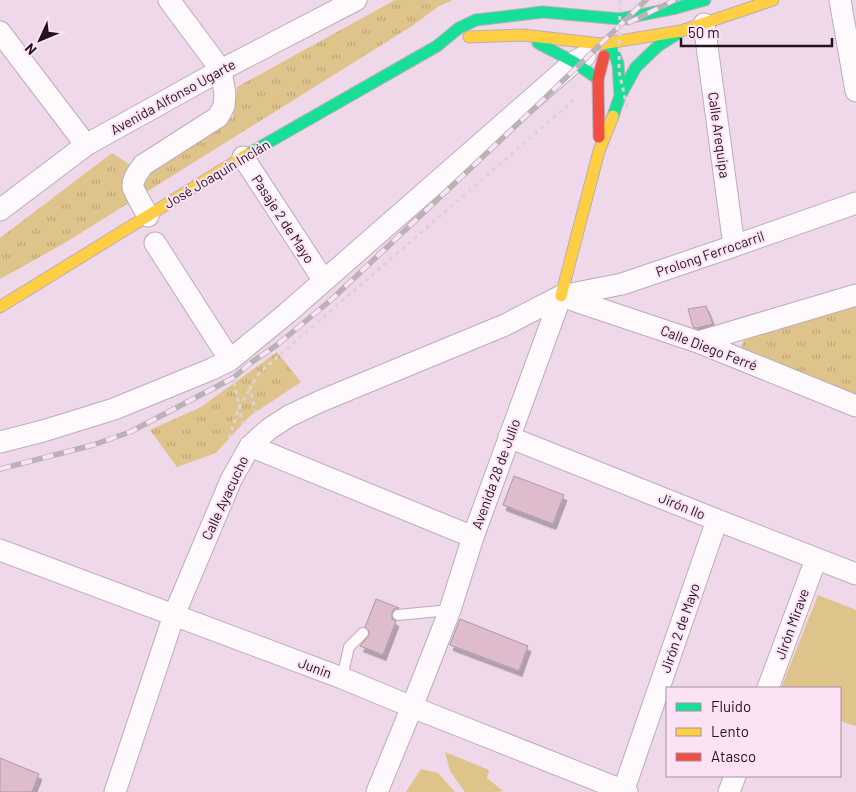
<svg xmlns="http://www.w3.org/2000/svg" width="856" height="792" viewBox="0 0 856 792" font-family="Barlow,sans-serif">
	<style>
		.green { fill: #dec38a }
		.park { fill: url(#park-tufts) }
		.building { fill: #debcce; stroke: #ab99a3; filter: url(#shadow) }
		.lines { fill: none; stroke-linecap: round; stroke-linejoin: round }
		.lane-casing { stroke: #beacb9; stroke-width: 12 }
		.street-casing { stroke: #beacb9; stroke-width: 23 }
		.fast-casing { stroke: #beacb9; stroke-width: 13 }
		.slow-casing { stroke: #beacb9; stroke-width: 13 }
		.jam-casing { stroke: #beacb9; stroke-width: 13 }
		.path { stroke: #dbd3d8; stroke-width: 3; stroke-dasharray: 4 4; stroke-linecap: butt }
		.lane { stroke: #fdf9fc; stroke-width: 10 }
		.street { stroke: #fdf9fc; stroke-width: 21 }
		.fast { stroke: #16e098; stroke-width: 11 }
		.slow { stroke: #ffcf43; stroke-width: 11 }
		.jam { stroke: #f24e42; stroke-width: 11 }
		.rail-casing { stroke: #b9b3b7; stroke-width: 5.5 }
		.rail { stroke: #fbe2f5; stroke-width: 4; stroke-dasharray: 11; stroke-linecap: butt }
		.path-bridge { stroke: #dbd3d8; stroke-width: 3; stroke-dasharray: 4 4; stroke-linecap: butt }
		.labels { text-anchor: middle; stroke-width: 4; stroke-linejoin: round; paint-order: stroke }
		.street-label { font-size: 14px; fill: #22141f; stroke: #fbe2f5 }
	</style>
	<defs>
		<pattern id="park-tufts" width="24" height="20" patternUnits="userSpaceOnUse" patternTransform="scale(1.25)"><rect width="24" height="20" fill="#dec38a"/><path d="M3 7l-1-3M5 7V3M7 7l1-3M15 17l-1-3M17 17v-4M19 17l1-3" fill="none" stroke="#bea777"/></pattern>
		<filter id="shadow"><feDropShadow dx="3" dy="5.5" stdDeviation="0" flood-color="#0004"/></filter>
	</defs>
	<rect width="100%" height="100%" fill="#efd8e9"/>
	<path class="green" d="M818,595L856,610V726L840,721V688H781Z
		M445,752L489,770L487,778L503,791L496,792H465L450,771Z
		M421,769L438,773L455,792H406Z"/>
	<path class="park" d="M395,0H453L439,6L412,26L63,244L0,279V238L112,153L141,172L233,117L237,87Z
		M856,304V396L741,347L745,337Z
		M277,352L301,382L250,416L216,453L177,467L150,430L201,407Z"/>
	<path class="building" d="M706,306L713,324L696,328L693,327L688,309Z
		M514,476L564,495L553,524L503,505Z
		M376,599L399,608L394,609L392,613V619L396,621L383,655L360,646L369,635V631L365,627Z
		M460,619L528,646L519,671L450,645Z
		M0,758L39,774L32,792H0Z"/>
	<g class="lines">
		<g class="lane-casing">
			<path id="lane" d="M398,615L450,610
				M342,678L349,647L363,633"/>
		</g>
		<g class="street-casing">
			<path id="street" d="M840,0L856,91
				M704,24L734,246
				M0,32L86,145
				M243,157L324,281
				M0,210L86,145L221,70L356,0
				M148,216C145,210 134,192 133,187C132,179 139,171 143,165L218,117L224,106L225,94L221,70L169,0
				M155,243L230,360
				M561,296L698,342L856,406
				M698,342L856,295
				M509,437L717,520L856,574
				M0,442L43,431L114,409L212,369L230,360L286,314L574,62L585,56
				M250,446L473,537
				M0,550L342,678L412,707L627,792
				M768,688L816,559
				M115,792L174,615L231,480L250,446L269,429L289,416L321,401L505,325L561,296L622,284L734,246L856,203
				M377,792L412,707L450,610L473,537L561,296
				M623,792L717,520
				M729,792L735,776"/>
		</g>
		<g class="fast-casing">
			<path id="fast" d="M538,43L574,62L598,79
				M607,43L614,53L618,64L620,96L613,116
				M620,96L636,67L658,46L677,34
				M248,154L437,46L459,28L476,20L543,12L620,19L676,8L705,0"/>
		</g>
		<g class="slow-casing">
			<path id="slow" d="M469,37L523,35L601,44L681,31L773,0
				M561,296L599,151L613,116
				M0,307L248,154"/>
		</g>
		<g class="jam-casing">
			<path id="jam" d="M599,137L598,79L604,56"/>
		</g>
		<path class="path" d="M234,382L243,424
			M256,413L250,388L259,373L575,99
			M229,438L239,407L250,389"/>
		<use href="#lane" class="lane"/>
		<use href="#street" class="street"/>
		<use href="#fast" class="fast"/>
		<use href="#slow" class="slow"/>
		<use href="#jam" class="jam"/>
		<g class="rail-casing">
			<path id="rail" d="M628,23L675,0
				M0,469L93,445L130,432L233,378L252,362L277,345L331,300L543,100L646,0"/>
		</g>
		<use href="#rail" class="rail"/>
		<path class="path-bridge" d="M620,0L619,71L627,107"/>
	</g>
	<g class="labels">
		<g class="street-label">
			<text transform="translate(173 97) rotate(-29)" y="5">Avenida Alfonso Ugarte</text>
			<text transform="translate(719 135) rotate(82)" y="5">Calle Arequipa</text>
			<text transform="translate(217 174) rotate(-31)" y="5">José Joaquín Inclán</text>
			<text transform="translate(283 219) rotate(57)" y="5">Pasaje 2 de Mayo</text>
			<text transform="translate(710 254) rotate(-19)" y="5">Prolong Ferrocarril</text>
			<text transform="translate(709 348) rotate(21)" y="5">Calle Diego Ferré</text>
			<text transform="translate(496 474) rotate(-70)" y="5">Avenida 28 de Julio</text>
			<text transform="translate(225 498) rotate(-65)" y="5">Calle Ayacucho</text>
			<text transform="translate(682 506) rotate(22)" y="5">Jirón Ilo</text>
			<text transform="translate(792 624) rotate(-70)" y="5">Jirón Mirave</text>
			<text transform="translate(680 628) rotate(-71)" y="5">Jirón 2 de Mayo</text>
			<text transform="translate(315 668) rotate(20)" y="5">Junin</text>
		</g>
	</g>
	<rect x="666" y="687" width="175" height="90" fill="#fbe2f5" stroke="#a4909f"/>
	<rect x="676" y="703" width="25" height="8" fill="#16e098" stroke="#a4909f"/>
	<text x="711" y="712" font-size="15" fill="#22141f">Fluido</text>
	<rect x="676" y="728" width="25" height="8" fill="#ffcf43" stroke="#a4909f"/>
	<text x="711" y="737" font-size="15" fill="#22141f">Lento</text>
	<rect x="676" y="753" width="25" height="8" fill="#f24e42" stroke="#a4909f"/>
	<text x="711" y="762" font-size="15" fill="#22141f">Atasco</text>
	<g transform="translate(40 40) rotate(226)" stroke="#fbe2f5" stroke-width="4" paint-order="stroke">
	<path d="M0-4L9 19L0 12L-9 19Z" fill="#22141f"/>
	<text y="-8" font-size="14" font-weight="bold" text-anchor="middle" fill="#22141f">N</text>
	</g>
	<path d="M681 38v8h151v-8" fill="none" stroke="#22141f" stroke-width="2.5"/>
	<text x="688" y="38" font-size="15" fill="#22141f" stroke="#fbe2f5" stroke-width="4" paint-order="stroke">50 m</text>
</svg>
